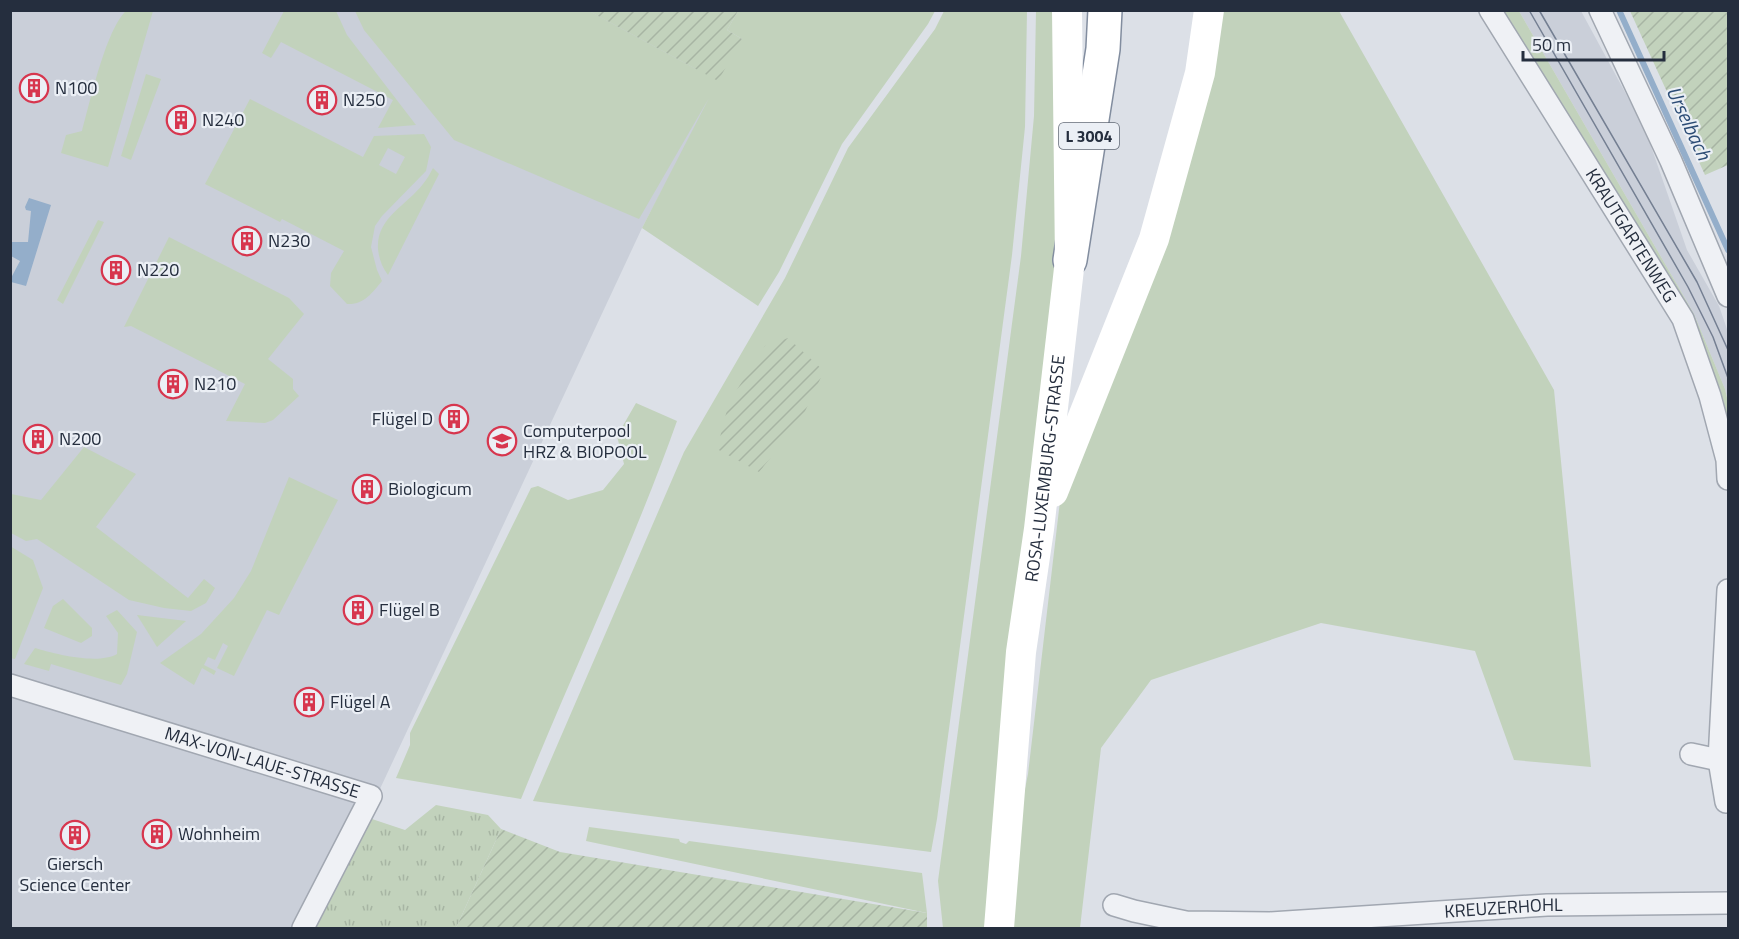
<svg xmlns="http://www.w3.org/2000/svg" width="1739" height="939" viewBox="0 0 1739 939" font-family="'Titillium Web',sans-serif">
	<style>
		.built { fill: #cacfd9 }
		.grass { fill: #c2d2bc; fill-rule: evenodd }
		.park { fill: url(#park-tufts) }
		.garden { fill: url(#garden-furrows) }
		.water { fill: #94aeca }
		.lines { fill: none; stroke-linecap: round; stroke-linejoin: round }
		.stream { stroke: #94aeca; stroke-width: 6 }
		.street-casing { stroke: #a1a7b1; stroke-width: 24 }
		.highway-casing { stroke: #828d9f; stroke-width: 36 }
		.street { stroke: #eff1f5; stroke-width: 21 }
		.secondary { stroke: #fff; stroke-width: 30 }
		.highway { stroke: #fff; stroke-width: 33 }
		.tram { stroke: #747f92; stroke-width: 1.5 }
		.labels { text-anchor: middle; stroke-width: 4.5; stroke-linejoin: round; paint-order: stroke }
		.shield { fill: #ebeff5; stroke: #606875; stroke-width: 1.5 }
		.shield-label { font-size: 16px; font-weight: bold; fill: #252e3e }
		.poi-label { font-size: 18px; fill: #252e3e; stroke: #ebeff5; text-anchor: start }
		.street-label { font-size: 18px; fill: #252e3e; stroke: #ebeff5 }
		.water-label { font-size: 20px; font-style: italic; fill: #2c4c75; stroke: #ebeff5 }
	</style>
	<defs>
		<pattern id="park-tufts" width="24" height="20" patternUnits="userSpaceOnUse" patternTransform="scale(1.5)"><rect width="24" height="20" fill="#c2d2bc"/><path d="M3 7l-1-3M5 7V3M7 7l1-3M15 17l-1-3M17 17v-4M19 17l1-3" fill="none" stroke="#a7b5a3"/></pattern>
		<pattern id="garden-furrows" width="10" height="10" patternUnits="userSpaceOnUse" patternTransform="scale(1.5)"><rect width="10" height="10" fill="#c2d2bc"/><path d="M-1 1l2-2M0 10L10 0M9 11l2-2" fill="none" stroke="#a7b5a3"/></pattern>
	</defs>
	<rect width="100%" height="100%" fill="#dce0e7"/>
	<path class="built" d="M10,11H738L727,30L742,39L642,228L315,928H11Z
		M1519,11H1581L1645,129L1687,250L1719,306L1728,332V402L1725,389L1694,314Z"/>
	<path class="grass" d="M127,10L153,11L108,167L61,153L66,135L82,131C90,103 106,28 127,10Z
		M284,11H336L347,35L416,125L378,128L393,100L281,42L271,58L262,53Z
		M355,11H589L696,69L742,39L727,30L738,11H935L928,24L842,144L779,272L758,306L642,228L709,98L639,219L454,140L364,30Z
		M944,11H1027L1025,127L1012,255L937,819L931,852L533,801L684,452L785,278L848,148L935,29Z
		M1036,11H1061L1070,260L985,928H943L938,881L1021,256L1034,116Z
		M1219,11H1339L1554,390L1591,767L1514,760L1475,651L1321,623L1151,680L1101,748L1080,928H1011L1015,838L1028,774L1062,484Z
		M1502,11H1519L1694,314L1725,389L1728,402V444L1688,318L1598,162Z
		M146,74L161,79L131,160L121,156Z
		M250,99L363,157L374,136L424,134L431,147L426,171L382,216L375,226L371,247L377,270L382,281C372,293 364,305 347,304L330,286L331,273L344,251L282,219L280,222L205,184ZM388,148L405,157L396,174L379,165Z
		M433,168L439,174L388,275C382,267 379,259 378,249C376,218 406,206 423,184C427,179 430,174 433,168Z
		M98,220L104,222L63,304L57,300Z
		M169,237L289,298L304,314L268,359L293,379V389L299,396L273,420L265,423L226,421L245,384L131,326L124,327Z
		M636,403L677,421C631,550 572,673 521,799L396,778L410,745V733L531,488L538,486L568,500L603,490L624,464L617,436Z
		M84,447L136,474L96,527L188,598L204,579L215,588L206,603L191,611L164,608L129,600L37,539L26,541L11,533V494L41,500Z
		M289,477L338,500L279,615L267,610L234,676L217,668L228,646L223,643L215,660L208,657L204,665L216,671L214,675L202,668L194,685L160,663L201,634L234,598L251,571Z
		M10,546L33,560L43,588L15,659L10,658Z
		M63,599L92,628V636L81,643L44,628L53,606Z
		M117,610L137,632L127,674L121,685L51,664L49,671L24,664L35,648C55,654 98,665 117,654L118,633L106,616Z
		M137,615L186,621L157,647Z
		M589,827L679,839L680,842L686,844L689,841L922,873L927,913L586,841Z"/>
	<path class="park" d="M436,805L488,815L501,829L456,928H316L369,818L405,830Z"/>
	<path class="garden" d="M589,11H738L727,30L742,39L718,81Z
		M1630,11H1728V165L1705,175Z
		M788,338L824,371L800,422L759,472L717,449L729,402L765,346Z
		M501,829L560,852L927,913V928H456Z"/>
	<path class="water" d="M29,198L51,205L26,286L11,282V278L20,261L11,256L10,242H28L31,211L26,210L25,207Z"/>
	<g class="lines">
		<path class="stream" d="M1619,10L1728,250"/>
		<g class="street-casing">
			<g id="street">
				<path id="s1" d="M1490,10L1683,319L1710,396L1727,460L1728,479"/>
				<path d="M1600,10L1671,161L1728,296"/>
				<path id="s2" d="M10,685L371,796L303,928"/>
				<path d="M1691,754L1719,760"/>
				<path d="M1726,802L1719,760L1728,590"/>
				<path id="s3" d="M1114,905L1134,911L1186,922L1270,923L1547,905L1728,903"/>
			</g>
		</g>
		<g class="highway-casing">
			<path id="highway" d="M1070,260L1103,49L1105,10"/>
		</g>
		<use href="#street" class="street"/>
		<g class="secondary">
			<path d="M1053,492L1154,239L1200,73L1209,10"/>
			<path id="s4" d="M999,928L1021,652L1039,529L1070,260L1067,10"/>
		</g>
		<use href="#highway" class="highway"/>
		<path class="tram" d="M1529,10L1688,287L1713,337L1728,378
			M1539,10L1697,282L1728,350"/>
	</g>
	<defs>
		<g id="building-ring" transform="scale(1.5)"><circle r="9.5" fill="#ebeff5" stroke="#d7364e" stroke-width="1.5"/><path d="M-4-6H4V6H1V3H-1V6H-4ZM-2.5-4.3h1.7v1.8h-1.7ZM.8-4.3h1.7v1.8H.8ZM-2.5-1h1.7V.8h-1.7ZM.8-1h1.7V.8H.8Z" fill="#d7364e"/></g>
		<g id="university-ring" transform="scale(1.5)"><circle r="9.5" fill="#ebeff5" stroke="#d7364e" stroke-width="1.5"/><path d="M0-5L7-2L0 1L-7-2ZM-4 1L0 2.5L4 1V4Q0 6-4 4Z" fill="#d7364e"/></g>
	</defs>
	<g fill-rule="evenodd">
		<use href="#building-ring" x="34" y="88"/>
		<use href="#building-ring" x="322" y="100"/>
		<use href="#building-ring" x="181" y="120"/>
		<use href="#building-ring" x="247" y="241"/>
		<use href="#building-ring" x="116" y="270"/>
		<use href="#building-ring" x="173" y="384"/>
		<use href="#building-ring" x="454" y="419"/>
		<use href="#building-ring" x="38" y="439"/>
		<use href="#university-ring" x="502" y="441"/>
		<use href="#building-ring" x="367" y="489"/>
		<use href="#building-ring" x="358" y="610"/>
		<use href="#building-ring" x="309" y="702"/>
		<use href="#building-ring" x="157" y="834"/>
		<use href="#building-ring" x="75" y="835"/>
	</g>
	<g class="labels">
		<rect class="shield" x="1059" y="123" width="60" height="26" rx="4.5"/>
		<g class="shield-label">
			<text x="1089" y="142">L 3004</text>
		</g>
		<g class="poi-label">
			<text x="55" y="94">N100</text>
			<text x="343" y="106">N250</text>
			<text x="202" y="126">N240</text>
			<text x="268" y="247">N230</text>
			<text x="137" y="276">N220</text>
			<text x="194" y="390">N210</text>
			<text x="433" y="425" text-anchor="end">Flügel D</text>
			<text x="523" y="437">Computerpool<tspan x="523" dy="21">HRZ &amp; BIOPOOL</tspan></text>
			<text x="59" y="445">N200</text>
			<text x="388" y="495">Biologicum</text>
			<text x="379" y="616">Flügel B</text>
			<text x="330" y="708">Flügel A</text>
			<text x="178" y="840">Wohnheim</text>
			<text x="75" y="870" text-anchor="middle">Giersch<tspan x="75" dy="21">Science Center</tspan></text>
		</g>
		<g class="street-label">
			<text dy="6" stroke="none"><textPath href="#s1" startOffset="266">KRAUTGARTENWEG</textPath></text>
			<text dy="6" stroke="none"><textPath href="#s4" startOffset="462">ROSA-LUXEMBURG-STRASSE</textPath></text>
			<text dy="6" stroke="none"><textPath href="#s2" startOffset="264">MAX-VON-LAUE-STRASSE</textPath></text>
			<text dy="6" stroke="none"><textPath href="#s3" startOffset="392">KREUZERHOHL</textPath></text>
		</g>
		<g class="water-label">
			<text transform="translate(1689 123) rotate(65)" y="7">Urselbach</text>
		</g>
	</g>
	<rect width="1739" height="939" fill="none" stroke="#252e3e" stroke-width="24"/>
	<path d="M1523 51v9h141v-9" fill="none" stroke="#252e3e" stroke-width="3"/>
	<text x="1532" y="51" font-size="18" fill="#252e3e" stroke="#ebeff5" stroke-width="4.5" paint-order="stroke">50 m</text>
</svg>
